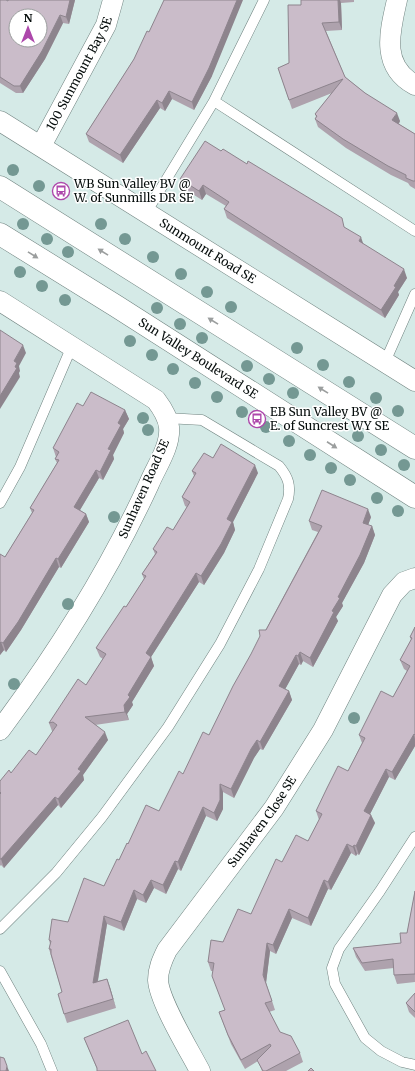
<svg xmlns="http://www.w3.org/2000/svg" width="415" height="1071" viewBox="0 0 415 1071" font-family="Merriweather,serif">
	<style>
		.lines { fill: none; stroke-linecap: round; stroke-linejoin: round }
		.service-casing { stroke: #6f827f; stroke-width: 11 }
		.minor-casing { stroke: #6f827f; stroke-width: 21 }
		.secondary-casing { stroke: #6f827f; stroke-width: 23 }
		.service { stroke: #fff; stroke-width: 10 }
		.minor { stroke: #fff; stroke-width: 20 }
		.secondary { stroke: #fff; stroke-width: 22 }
		.tree { fill: #749893 }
		.wall { fill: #aea2ad }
		.shaded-wall { fill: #8d848d }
		.building { fill: #cabcc9; stroke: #8d848d; fill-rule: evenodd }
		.oneway { fill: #9b9e9e }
		.labels { text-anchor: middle; stroke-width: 3; stroke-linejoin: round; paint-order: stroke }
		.street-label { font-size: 12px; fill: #060d0c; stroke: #fff }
		.poi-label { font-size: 12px; fill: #060d0c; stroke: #fff; text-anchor: start }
	</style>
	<rect width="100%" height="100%" fill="#d5eae7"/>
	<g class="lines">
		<g class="service-casing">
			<path id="service" d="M214,101L415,231
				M146,213L214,101L264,0
				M385,362L415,294
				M0,503L20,467L72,346
				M415,837L380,891L339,949L332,968L335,984L365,1038L381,1051L402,1062L415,1065
				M0,929L56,873L102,817L168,727L220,644L259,569L288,499C291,485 288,477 279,466L202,420L166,418
				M0,971L41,1044L52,1071"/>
		</g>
		<g class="minor-casing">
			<g id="minor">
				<path d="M397,0C390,31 380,66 415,85"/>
				<path id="s1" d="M0,121L415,381"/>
				<path id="s2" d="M41,146L106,25L113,0"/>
				<path d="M0,301L156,400C162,408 168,417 169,427C171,446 156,467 149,484C108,573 59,651 0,730"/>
				<path id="s3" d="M200,1071C189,1050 159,1001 158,980C158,969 162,960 167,950L274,808L323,730L392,595L404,582L415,578"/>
			</g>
		</g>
		<g class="secondary-casing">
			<g id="secondary">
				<path d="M0,187L415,448"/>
				<path id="s4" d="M0,234L116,306L415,497"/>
			</g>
		</g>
		<use href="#service" class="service"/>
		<use href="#minor" class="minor"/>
		<use href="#secondary" class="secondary"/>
	</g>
	<g class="tree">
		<circle cx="13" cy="170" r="6"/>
		<circle cx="39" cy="186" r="6"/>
		<circle cx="23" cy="224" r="6"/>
		<circle cx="101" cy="224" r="6"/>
		<circle cx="47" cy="239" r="6"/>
		<circle cx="125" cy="239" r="6"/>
		<circle cx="68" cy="252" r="6"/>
		<circle cx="153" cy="257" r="6"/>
		<circle cx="20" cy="272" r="6"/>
		<circle cx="181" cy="274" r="6"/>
		<circle cx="42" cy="286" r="6"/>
		<circle cx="207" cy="292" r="6"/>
		<circle cx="65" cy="300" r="6"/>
		<circle cx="231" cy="307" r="6"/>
		<circle cx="157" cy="308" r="6"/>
		<circle cx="180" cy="324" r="6"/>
		<circle cx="202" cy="338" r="6"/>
		<circle cx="130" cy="341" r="6"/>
		<circle cx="297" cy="348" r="6"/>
		<circle cx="152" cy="355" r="6"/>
		<circle cx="323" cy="365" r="6"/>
		<circle cx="247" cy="366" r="6"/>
		<circle cx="173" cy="369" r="6"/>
		<circle cx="269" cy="379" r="6"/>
		<circle cx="349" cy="382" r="6"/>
		<circle cx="195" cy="383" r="6"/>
		<circle cx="293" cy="393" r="6"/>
		<circle cx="217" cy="397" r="6"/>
		<circle cx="376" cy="398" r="6"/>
		<circle cx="398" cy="411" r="6"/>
		<circle cx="242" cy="412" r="6"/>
		<circle cx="143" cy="418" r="6"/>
		<circle cx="266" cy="427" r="6"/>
		<circle cx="148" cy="430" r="6"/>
		<circle cx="358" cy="436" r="6"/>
		<circle cx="289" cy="441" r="6"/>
		<circle cx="381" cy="450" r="6"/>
		<circle cx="310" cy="455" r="6"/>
		<circle cx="404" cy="465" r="6"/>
		<circle cx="331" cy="468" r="6"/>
		<circle cx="350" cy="480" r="6"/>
		<circle cx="377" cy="498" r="6"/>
		<circle cx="398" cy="511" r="6"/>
		<circle cx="114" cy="517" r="6"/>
		<circle cx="68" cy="604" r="6"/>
		<circle cx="14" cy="684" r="6"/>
		<circle cx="354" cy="718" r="6"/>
	</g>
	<path class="wall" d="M0,0L8,1L75,0L69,24L63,23L45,59L23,93H16L0,83Z
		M301,0H354V2L341,3L342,30L326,31L345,77L400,121L399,124L415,134V189L410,186L408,183L391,175L346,148L318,127L315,119L316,117L315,114L332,93L292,109L278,68L289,63L301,5Z
		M149,32L212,76L194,110L172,99L165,111L160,108L123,163L89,142L86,134L134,59Z
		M221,151L345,228L363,244L407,278L398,292L399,295L385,318L227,218L224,209L226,206L206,194L202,200L183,188L180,179Z
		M83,406L125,410L129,419L123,429L124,433L113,455L114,459L103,480L99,478L80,510L86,514L89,522L61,568L59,567L21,630L6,652L4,650L0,655L5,557L32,513L30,508L57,463L55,459L56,457L53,448Z
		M213,458L258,473L233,522L235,530L224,553L204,585L199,582L151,657L154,666L132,702L133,705L127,714L129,720L95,725L108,740L83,775L84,780L61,808L58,805L4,868L1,865L0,866V781L36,755L53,731H52L49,723L86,685L103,659L100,657L96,648L126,607L144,579L142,574L155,554L153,549L173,530L187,507L185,506L182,497L194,476L192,471Z
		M371,517L368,525L372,526L375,535L364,563L342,603L343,606L336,617L338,621L313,667L303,661L301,665L299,664L285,689L289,691L292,700L263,750L260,749L254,758L234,798L223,792V809L217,821L206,816L181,871L178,869L166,894L154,888L146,903L137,899L124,931L107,924L98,981L107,979L116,1008L67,1023L64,1014L62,992L49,949L50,944L49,940L104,886L128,844L159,811L209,735L318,532L312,530L309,521Z
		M415,627V746L395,780L389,777L370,814L371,815L375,823L359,855L357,854L356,856L351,853L331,890L328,889L311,926L292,918L276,954L270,951L266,983L275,1010L269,1012L280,1032L300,1053L303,1062L286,1071H262L258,1061L245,1069L231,1044L219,1012L225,1010L213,971H211L208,962L223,942L251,914L282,862L308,841L319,820L316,811L348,771L362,743L359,735L393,697L407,671L404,669L400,660L411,640L410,637Z
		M415,891V982L397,984L394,975V968L365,971L356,957L353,948L401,943L407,933Z
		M415,993V1018L409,1012L406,1003Z
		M84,1038L142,1054L97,1069Z"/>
	<path class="shaded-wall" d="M70,0H75L69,24L66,17Z
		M237,0H243L212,76L194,110L192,102Z
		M338,0H340L341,3L342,30L339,22Z
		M60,15L63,23L45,59L23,93L20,86Z
		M169,91L172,99L165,111L162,103Z
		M157,100L160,108L123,163L120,155Z
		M397,113L400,121L396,128L392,120Z
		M203,185L206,194L202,200L199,191Z
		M361,237L364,246L359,241Z
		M404,269L407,278L398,292L399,295L385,318L381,310L394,286Z
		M23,345L26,353L19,366L20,371L19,373L20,377L0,409V396L14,361Z
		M125,410L129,419L123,429L124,433L113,455L114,459L103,480L100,472L118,423Z
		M255,465L258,473L233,522L235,530L224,553L204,585L201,576L227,519Z
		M96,470L99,478L77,515L74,507Z
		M368,509L371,517L366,531L363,523Z
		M86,514L89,522L61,568L58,559Z
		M372,526L375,535L364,563L342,603L343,606L336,617L338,621L313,667L310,658L332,611L338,597Z
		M56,558L59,567L21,630L6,652L3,643Z
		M196,573L199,582L151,657L154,666L132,702L133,705L127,714L129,720L125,712L124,705L128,695L146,653Z
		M1,642L4,650L0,655V643Z
		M300,652L303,661L301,665L298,656Z
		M296,655L299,664L282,695L279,686Z
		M289,691L292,700L263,750L260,742Z
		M105,732L108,740L83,775L84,780L61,808L58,799L78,769Z
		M414,734L415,739V746L395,780L392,772Z
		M257,740L260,749L254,758L234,798L231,789L251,749Z
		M386,769L389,777L367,820L364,811Z
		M220,784L223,792V809L217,821L214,813Z
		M55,797L58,805L4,868L1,859Z
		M203,807L206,816L181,871L178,862Z
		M371,815L375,823L359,855L356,846Z
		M347,844L351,853L331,890L328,882Z
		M354,845L357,854L356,856L353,847Z
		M175,861L178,869L166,894L163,885Z
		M151,880L154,888L146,903L143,895Z
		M324,880L328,889L311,926L308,918Z
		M134,890L137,899L124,931L121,922Z
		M289,909L292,918L276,954L273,945Z
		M104,916L107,924L96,991L93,983Z
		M267,943L270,951L266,983L275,1010L263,975Z
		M107,979L110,987L116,1008L113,999Z
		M7,1066L9,1071H6Z"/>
	<path class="building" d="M0,0H6L8,1V0H70L66,17L60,15L42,51L20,86H14L0,77ZM16,16H40V40H16Z
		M164,0H237L209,68L192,102L169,91L162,103L157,100L120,155L86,134L134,59L147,31L149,32Z
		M301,0H338L339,22L322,23L345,77L365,93L397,113L392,120L415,134V181H413L406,178V175L388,166L343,139L315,119L317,116L315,114L343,79L289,100L278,68L289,63L288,5H301Z
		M205,141L221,151L223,149L247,164L248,161L342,218L344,227L361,237L359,241L404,269L394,286L396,287L381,310L224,209L229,202L203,185L199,191L180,179Z
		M0,330L23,345L14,361L17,363L15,367L17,368L0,396Z
		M91,392L125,410L118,423L121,425L108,449L111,450L100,472L96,470L74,507L86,514L58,559L56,558L18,622L3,643L1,642L0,643V554L5,557L34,510L30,508L59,460L55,459L59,452L53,448L77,403L83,406Z
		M221,444L255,465L227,519L232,522L221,544L201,576L196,573L146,653L151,657L128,695L130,697L124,705L125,712L85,717L105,732L78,769L81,771L58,799L55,797L1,859H0V794L1,793L0,792V781L9,770L11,773L29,750L36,755L57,725L53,722L49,723L78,679L86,685L106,654L96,648L124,606L126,607L146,576L142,574L157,552L153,549L167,527L173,530L190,502L182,497L196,473L192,471L204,453L213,458Z
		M322,490L368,509L363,523L372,526L360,555L338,597L340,598L332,611L334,612L310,658L300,652L298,656L296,655L279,686L289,691L260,742L257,740L251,749L231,789L220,784V800L214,813L203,807L178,862L175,861L163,885L151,880L143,895L134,890L121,922L104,916L93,983L107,979L113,999L64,1014L58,994L62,992L51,954V949H49L51,941L49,940L52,919L68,922L84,878L104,886L117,859L119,860L127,843L128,844L146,805L159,811L179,771L183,774L203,732L209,735L233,686L251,654L260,636L259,630H266L322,526L309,521Z
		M415,627V735L414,734L392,772L386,769L364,811L371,815L356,846L354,845L353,847L347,844L328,882L324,880L308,918L289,909L273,945L267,943L263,975L272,1001L265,1003L280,1032L291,1036L300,1053L266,1071H263L257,1060L271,1046L270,1044L241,1060L228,1035L219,1012L225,1010L212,976L214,963L208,962L211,940L223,942L238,909L251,914L276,859L282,862L296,835L308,841L322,814L316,811L327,788L338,766L348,771L365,738L359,735L381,691L393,697L410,666L400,660L412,638L410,637Z
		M415,891V974L394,975L393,959L362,963L353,948L401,943L400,933H407Z
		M415,993V1012L406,1003Z
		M128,1020L142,1054L146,1051L156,1071H97V1068L84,1038Z
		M0,1057L4,1058L7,1066L6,1071H0Z
		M311,1068L314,1071H308Z"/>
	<defs><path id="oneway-solid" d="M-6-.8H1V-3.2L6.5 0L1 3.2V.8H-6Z"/></defs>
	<g class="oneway">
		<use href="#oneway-solid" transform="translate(103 252) rotate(-148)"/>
		<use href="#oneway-solid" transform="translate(33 255) rotate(32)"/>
		<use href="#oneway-solid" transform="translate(213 321) rotate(-148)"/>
		<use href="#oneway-solid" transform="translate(323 390) rotate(-148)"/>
		<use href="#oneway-solid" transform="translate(332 445) rotate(33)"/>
	</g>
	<defs>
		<g id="bus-ring" transform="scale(0.9)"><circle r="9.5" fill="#fff" stroke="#ad47ab" stroke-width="1.5"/><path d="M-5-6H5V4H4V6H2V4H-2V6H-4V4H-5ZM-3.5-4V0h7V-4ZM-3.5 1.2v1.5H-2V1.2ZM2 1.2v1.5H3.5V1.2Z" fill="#ad47ab"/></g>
	</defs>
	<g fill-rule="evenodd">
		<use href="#bus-ring" x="61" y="191"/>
		<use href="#bus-ring" x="257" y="419"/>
	</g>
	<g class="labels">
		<g class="street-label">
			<text dy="4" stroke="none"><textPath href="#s2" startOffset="82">100 Sunmount Bay SE</textPath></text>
			<text dy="4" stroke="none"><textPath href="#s1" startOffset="245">Sunmount Road SE</textPath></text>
			<text dy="4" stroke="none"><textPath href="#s4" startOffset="234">Sun Valley Boulevard SE</textPath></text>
			<text transform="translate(144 489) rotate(-66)" y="4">Sunhaven Road SE</text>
			<text dy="4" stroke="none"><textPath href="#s3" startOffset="292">Sunhaven Close SE</textPath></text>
		</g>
		<g class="poi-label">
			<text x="74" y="188">WB Sun Valley BV @<tspan x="74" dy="14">W. of Sunmills DR SE</tspan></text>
			<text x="270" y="416">EB Sun Valley BV @<tspan x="270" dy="14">E. of Suncrest WY SE</tspan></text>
		</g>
	</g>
	<g transform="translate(28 28)"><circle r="19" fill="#ffffff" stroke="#9b9e9e"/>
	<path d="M0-3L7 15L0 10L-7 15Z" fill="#ad47ab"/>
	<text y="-6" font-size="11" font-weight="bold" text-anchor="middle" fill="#060d0c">N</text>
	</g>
</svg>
